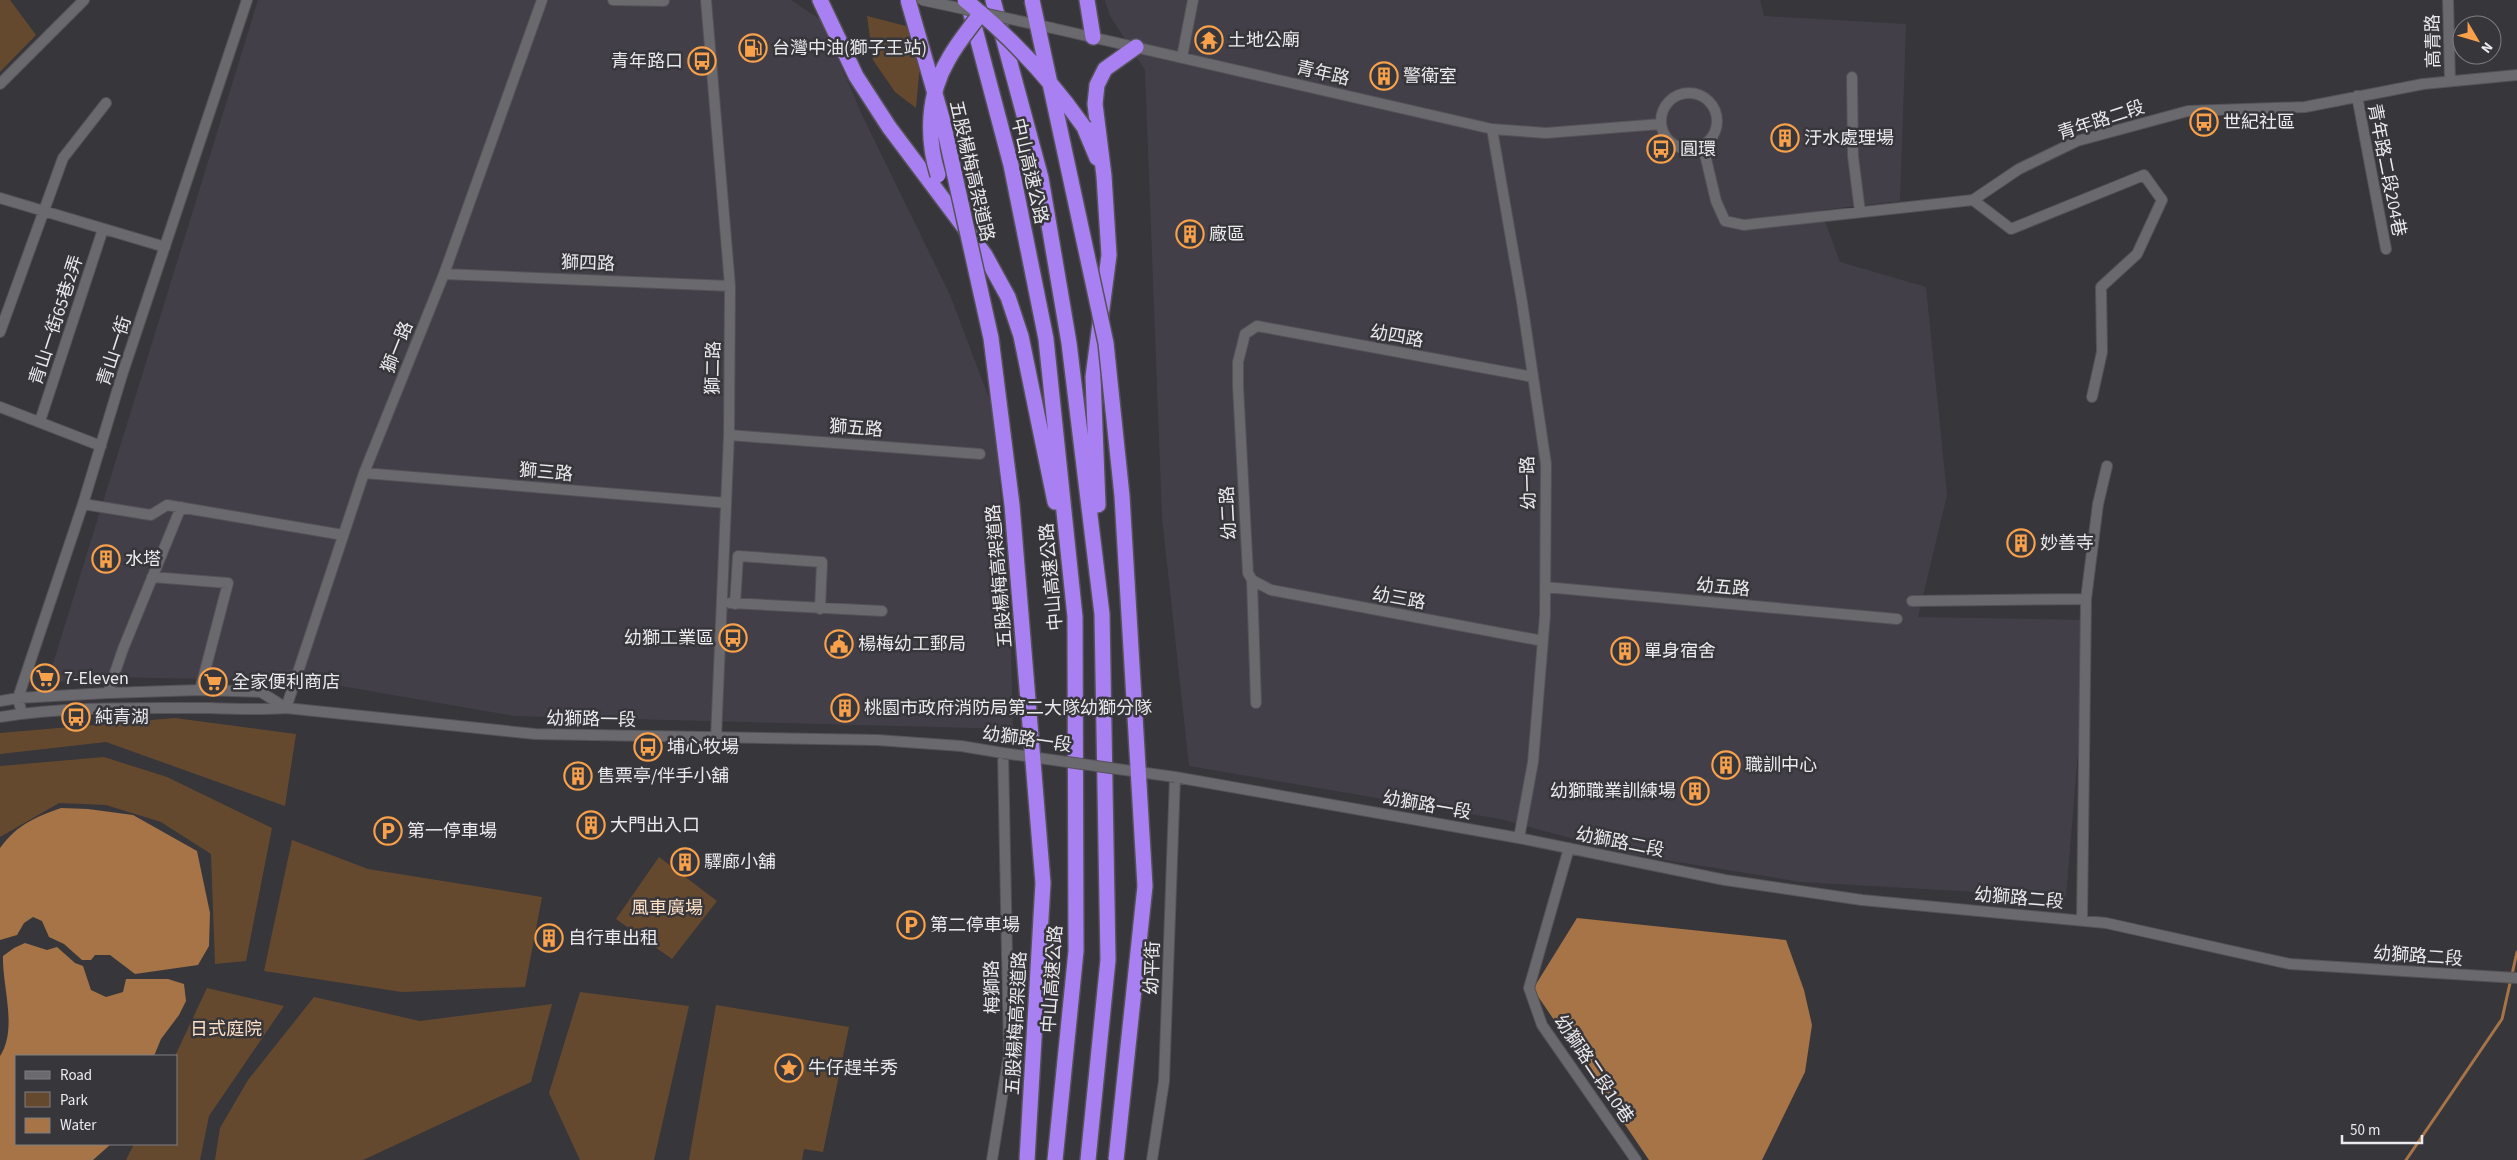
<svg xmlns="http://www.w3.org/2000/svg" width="2517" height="1160" viewBox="0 0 2517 1160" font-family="'Source Sans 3','Noto Sans TC',sans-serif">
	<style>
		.built { fill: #423f49 }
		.green { fill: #65492f }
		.water { fill: #a67446 }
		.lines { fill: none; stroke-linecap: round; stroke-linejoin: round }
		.stream { stroke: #a67446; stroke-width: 3 }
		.minor-casing { stroke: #545257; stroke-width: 12 }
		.highway-casing { stroke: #545257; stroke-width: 18 }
		.minor { stroke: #6a696e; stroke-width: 10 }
		.highway { stroke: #a880f2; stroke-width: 15 }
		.minor-bridge-casing { stroke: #545257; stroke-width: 12; stroke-linecap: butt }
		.highway-bridge-casing { stroke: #545257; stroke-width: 18; stroke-linecap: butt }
		.minor-bridge { stroke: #6a696e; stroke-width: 10 }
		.highway-bridge { stroke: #a880f2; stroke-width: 15 }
		.labels { text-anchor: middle; stroke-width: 5; stroke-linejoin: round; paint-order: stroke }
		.poi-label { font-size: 18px; fill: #eae9ec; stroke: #37363b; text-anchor: start }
		.street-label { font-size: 18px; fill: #eae9ec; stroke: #37363b }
		.park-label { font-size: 18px; fill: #fcdec5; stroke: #37363b }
	</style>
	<rect width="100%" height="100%" fill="#37363b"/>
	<path class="built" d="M258,0H791L821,20L863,117L950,295L995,414L1011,651L1013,729L514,716L312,681L109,677L47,683Z
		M1105,0H1760L1764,16L1906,24L1900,201L1821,210L1840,262L1926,287L1947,495L1918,617L2089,620L2066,897L1801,882L1629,854L1500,819L1189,766L1162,517L1145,70L1110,16Z"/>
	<path class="green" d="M0,0H10L36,35L0,72Z
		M867,16L906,26L920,64L916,108L895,92L873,60Z
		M175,718L296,734L285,806L106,742L0,754V733Z
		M104,757L167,777L272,828L246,961L215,964L211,854L161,822L106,805L59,803L0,837V766Z
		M292,840L368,869L542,897L525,987L402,992L264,971Z
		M659,857L717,901L672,959L616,919Z
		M207,988L284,1006L209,1116L200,1160H126L134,1144H176L175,1056Z
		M580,992L689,1006L654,1160H580L549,1093Z
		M314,997L420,1021L552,1004L531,1082L363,1160H215L220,1128L248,1080Z
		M716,1005L849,1027L823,1152L804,1149L802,1160H689Z"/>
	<path class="water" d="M61,808L88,809L133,815L197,851L210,913L209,946L198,965L135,974L110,955H95L91,960H82L64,944L49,937L42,921L33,917L24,923L17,935L0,940V848C18,824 34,818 61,808Z
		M1577,918L1786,940L1804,990L1812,1025L1805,1072L1762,1160H1649L1533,989Z
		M25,943L47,950L57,947L75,963L83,966L91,990L106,997L123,992L126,979H168L184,984L186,1001L179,1015L161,1039L154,1056H16V1144H111L93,1160H0V1056C18,1029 2,986 3,956L14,948Z"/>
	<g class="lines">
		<path class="stream" d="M2406,1160L2502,1019L2517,952"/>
		<g class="minor-casing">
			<path id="minor" d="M613,0L664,1
				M706,0L730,286L729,435L716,738
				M2448,0L2450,81
				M1052,28L1492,129L1546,133L1661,124
				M1182,57L1193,0
				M1852,77L1853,156L1860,212
				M0,84L84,0
				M1661 121a28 28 0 1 1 56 0a28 28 0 1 1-56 0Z
				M2357,96L2386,249
				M1492,129L1522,302L1546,464L1545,615L1533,762L1519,838
				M1703,146L1716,201L1725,221L1744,225L1973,200L2019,169L2077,141L2188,111L2305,107L2423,84L2517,75
				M0,198L165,247
				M1973,200L2011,229L2144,175L2162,200L2137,254L2101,287L2102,352L2092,397
				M444,274L730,286
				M0,332L63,158L106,103
				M0,407L101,446
				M40,421L103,229
				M729,435L980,454
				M364,473L726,503
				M83,504L151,515L167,505L343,535
				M152,577L228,583L200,690
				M1252,580L1271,590L1543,641
				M1545,587L1897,619
				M1912,601L2086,599
				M730,603L882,611
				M735,604L738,556L822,562L820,609
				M108,693L123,649L181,507
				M0,701L18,698L108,693L200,690L261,692L286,708
				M1256,703L1252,580L1248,573L1238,386V362L1245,334L1257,326L1533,377
				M286,708L364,473L444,274L542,0
				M22,714L18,698L83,504L122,375L247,0
				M0,717C68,706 141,708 209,708C235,709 260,710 286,708L535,734L877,740L961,746L1003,753L1009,1054L992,1160
				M1569,848L1529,988L1542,1025L1636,1160
				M2082,921L2086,599L2098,504L2107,466
				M1152,1160L1164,1081L1175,777L1519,838L1725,880L1862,900L2106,923L2290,964L2517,978"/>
		</g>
		<g class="highway-casing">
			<path id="highway" d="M820,0L856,76L889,127L985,255L1008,297L1021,336L1055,502
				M993,0L1041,178L1069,343L1102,614L1108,960L1088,1160
				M1087,0L1093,37
				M971,14L1011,165L1046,339L1075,617L1076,951L1055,1160
				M1084,127L1097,158
				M1098,505L1093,377L1109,255L1104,176L1095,104L1097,85L1105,69L1136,47"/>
		</g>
		<use href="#minor" class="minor"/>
		<use href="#highway" class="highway"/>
		<g class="minor-bridge-casing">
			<path id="minor-bridge" d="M922,0L1052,28
				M1003,753L1175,777"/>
		</g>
		<g class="highway-bridge-casing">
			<path id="highway-bridge" d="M908,0L942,118L991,338L1012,505L1043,883L1027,1160
				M965,0C1011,37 1050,79 1084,127
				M1032,0L1106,343L1122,496L1145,886L1116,1160
				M938,175C926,137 928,94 948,60C957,43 970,28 981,13"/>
		</g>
		<use href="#minor-bridge" class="minor-bridge"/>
		<use href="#highway-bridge" class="highway-bridge"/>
	</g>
	<defs>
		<g id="temple-ring" transform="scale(1.4375)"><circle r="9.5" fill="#37363b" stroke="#f8a14a" stroke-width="1.5"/><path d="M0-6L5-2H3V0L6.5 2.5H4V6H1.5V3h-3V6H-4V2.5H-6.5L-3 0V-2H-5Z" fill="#f8a14a"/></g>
		<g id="fuel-ring" transform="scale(1.4375)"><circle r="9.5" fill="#37363b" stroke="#f8a14a" stroke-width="1.5"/><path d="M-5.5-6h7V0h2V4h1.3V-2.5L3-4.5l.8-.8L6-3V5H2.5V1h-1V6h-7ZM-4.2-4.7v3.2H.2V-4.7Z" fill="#f8a14a"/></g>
		<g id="bus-ring" transform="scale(1.4375)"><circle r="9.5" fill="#37363b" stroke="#f8a14a" stroke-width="1.5"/><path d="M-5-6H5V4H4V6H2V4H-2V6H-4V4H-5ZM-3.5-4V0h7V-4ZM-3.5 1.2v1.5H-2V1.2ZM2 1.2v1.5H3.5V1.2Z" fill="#f8a14a"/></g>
		<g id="building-ring" transform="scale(1.4375)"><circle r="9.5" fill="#37363b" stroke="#f8a14a" stroke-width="1.5"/><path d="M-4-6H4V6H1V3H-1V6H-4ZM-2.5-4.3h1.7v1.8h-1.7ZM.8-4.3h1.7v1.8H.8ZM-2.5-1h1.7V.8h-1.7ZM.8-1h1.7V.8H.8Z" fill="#f8a14a"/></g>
		<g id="civic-ring" transform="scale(1.4375)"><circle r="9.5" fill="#37363b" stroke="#f8a14a" stroke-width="1.5"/><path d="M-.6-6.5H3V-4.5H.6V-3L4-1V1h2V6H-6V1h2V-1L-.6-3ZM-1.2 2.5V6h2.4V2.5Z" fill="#f8a14a"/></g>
		<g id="supermarket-ring" transform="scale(1.4375)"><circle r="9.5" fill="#37363b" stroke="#f8a14a" stroke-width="1.5"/><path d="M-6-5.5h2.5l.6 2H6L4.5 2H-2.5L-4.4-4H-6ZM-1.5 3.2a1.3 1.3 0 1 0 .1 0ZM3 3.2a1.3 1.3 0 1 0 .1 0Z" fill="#f8a14a"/></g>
		<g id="parking-ring" transform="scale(1.4375)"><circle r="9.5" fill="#37363b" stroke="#f8a14a" stroke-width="1.5"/><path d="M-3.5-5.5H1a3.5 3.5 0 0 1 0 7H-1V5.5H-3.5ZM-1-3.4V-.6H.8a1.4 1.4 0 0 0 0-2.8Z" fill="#f8a14a"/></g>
		<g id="sight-ring" transform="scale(1.4375)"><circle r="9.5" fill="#37363b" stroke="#f8a14a" stroke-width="1.5"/><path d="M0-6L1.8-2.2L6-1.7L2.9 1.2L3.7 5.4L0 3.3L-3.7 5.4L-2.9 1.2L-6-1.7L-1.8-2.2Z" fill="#f8a14a"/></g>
	</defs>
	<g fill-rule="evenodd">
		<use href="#temple-ring" x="1209" y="40"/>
		<use href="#fuel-ring" x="753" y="48"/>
		<use href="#bus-ring" x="702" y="61"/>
		<use href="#building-ring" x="1384" y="76"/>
		<use href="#bus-ring" x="2204" y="122"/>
		<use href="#building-ring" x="1785" y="138"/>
		<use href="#bus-ring" x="1661" y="149"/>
		<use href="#building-ring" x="1190" y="234"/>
		<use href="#building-ring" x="2021" y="543"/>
		<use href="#building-ring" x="106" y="559"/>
		<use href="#bus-ring" x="733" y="638"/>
		<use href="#civic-ring" x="839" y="644"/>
		<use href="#building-ring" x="1625" y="651"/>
		<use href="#supermarket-ring" x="45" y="678"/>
		<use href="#supermarket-ring" x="213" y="682"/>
		<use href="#building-ring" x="845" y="708"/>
		<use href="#bus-ring" x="76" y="717"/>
		<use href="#bus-ring" x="648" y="747"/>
		<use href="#building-ring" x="1726" y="765"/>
		<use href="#building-ring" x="578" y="776"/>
		<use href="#building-ring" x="1695" y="791"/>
		<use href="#building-ring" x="591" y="825"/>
		<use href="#parking-ring" x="388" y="831"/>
		<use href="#building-ring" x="685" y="862"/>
		<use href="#parking-ring" x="911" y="925"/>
		<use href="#building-ring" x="549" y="938"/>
		<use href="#sight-ring" x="789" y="1068"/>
	</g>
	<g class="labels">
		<g class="poi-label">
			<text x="1228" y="46">土地公廟</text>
			<text x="772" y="54">台灣中油(獅子王站)</text>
			<text x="683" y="67" text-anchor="end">青年路口</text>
			<text x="1403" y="82">警衛室</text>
			<text x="2223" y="128">世紀社區</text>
			<text x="1804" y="144">汙水處理場</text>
			<text x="1680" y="155">圓環</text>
			<text x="1209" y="240">廠區</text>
			<text x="2040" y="549">妙善寺</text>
			<text x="125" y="565">水塔</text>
			<text x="714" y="644" text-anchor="end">幼獅工業區</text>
			<text x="858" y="650">楊梅幼工郵局</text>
			<text x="1644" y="657">單身宿舍</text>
			<text x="64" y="684">7-Eleven</text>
			<text x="232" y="688">全家便利商店</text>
			<text x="864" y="714">桃園市政府消防局第二大隊幼獅分隊</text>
			<text x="95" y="723">純青湖</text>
			<text x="667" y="753">埔心牧場</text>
			<text x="1745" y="771">職訓中心</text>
			<text x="597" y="782">售票亭/伴手小舖</text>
			<text x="1676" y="797" text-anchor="end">幼獅職業訓練場</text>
			<text x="610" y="831">大門出入口</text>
			<text x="407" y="837">第一停車場</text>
			<text x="704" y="868">驛廊小舖</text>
			<text x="930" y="931">第二停車場</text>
			<text x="568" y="944">自行車出租</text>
			<text x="808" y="1074">牛仔趕羊秀</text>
		</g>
		<g class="street-label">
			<text transform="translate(2433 41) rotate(-91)" y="6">高青路</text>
			<text transform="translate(1323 73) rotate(13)" y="6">青年路</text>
			<text transform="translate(2101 120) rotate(-18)" y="6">青年路二段</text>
			<text transform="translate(2387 170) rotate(79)" y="6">青年路二段204巷</text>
			<text transform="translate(972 171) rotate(77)" y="6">五股楊梅高架道路</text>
			<text transform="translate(1030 171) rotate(77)" y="6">中山高速公路</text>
			<text transform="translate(588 263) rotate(2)" y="6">獅四路</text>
			<text transform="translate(56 320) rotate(-72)" y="6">青山一街65巷2弄</text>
			<text transform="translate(1397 336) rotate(10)" y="6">幼四路</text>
			<text transform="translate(397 347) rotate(-68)" y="6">獅一路</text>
			<text transform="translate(114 351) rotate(-72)" y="6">青山一街</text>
			<text transform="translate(713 368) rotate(-89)" y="6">獅二路</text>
			<text transform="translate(856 428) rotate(4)" y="6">獅五路</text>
			<text transform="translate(546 472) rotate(5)" y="6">獅三路</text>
			<text transform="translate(1528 483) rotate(-92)" y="6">幼一路</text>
			<text transform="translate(1228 513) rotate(-93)" y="6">幼二路</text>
			<text transform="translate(999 576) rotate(-95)" y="6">五股楊梅高架道路</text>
			<text transform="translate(1051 577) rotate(-95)" y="6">中山高速公路</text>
			<text transform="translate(1723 587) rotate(5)" y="6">幼五路</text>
			<text transform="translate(1399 598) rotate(10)" y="6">幼三路</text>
			<text transform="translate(591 719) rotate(1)" y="6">幼獅路一段</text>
			<text transform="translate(1027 739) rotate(8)" y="6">幼獅路一段</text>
			<text transform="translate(1427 805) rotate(10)" y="6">幼獅路一段</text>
			<text transform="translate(1620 842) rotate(11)" y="6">幼獅路二段</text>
			<text transform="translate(2019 898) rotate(5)" y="6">幼獅路二段</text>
			<text transform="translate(2418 956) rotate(4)" y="6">幼獅路二段</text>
			<text transform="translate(1152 968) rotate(-88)" y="6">幼平街</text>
			<text transform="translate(1052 979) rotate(-86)" y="6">中山高速公路</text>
			<text transform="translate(992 987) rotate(-91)" y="6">梅獅路</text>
			<text transform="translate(1016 1023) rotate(-87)" y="6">五股楊梅高架道路</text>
			<text transform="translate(1594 1069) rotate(56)" y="6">幼獅路二段10巷</text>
		</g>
		<g class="park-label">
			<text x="667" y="914">風車廣場</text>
			<text x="226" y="1035">日式庭院</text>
		</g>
	</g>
	<rect x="15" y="1055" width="162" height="90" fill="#37363b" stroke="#7f7e82"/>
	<rect x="25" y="1071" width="25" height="8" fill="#6a696e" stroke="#7f7e82"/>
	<text x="60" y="1080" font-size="15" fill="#eae9ec">Road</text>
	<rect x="25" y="1092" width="25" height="15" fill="#65492f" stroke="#7f7e82"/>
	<text x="60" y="1105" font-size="15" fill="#eae9ec">Park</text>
	<rect x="25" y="1118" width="25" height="15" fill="#a67446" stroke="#7f7e82"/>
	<text x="60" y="1130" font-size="15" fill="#eae9ec">Water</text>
	<g transform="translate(2477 40) rotate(128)"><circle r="24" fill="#37363b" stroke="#7f7e82"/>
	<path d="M0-4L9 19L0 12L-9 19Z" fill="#f8a14a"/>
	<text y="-8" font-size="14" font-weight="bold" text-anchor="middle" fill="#eae9ec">N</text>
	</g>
	<path d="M2342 1135v8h80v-8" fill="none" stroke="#eae9ec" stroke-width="2.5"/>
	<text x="2350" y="1135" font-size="15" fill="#eae9ec" stroke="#37363b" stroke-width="4" paint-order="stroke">50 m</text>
</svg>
